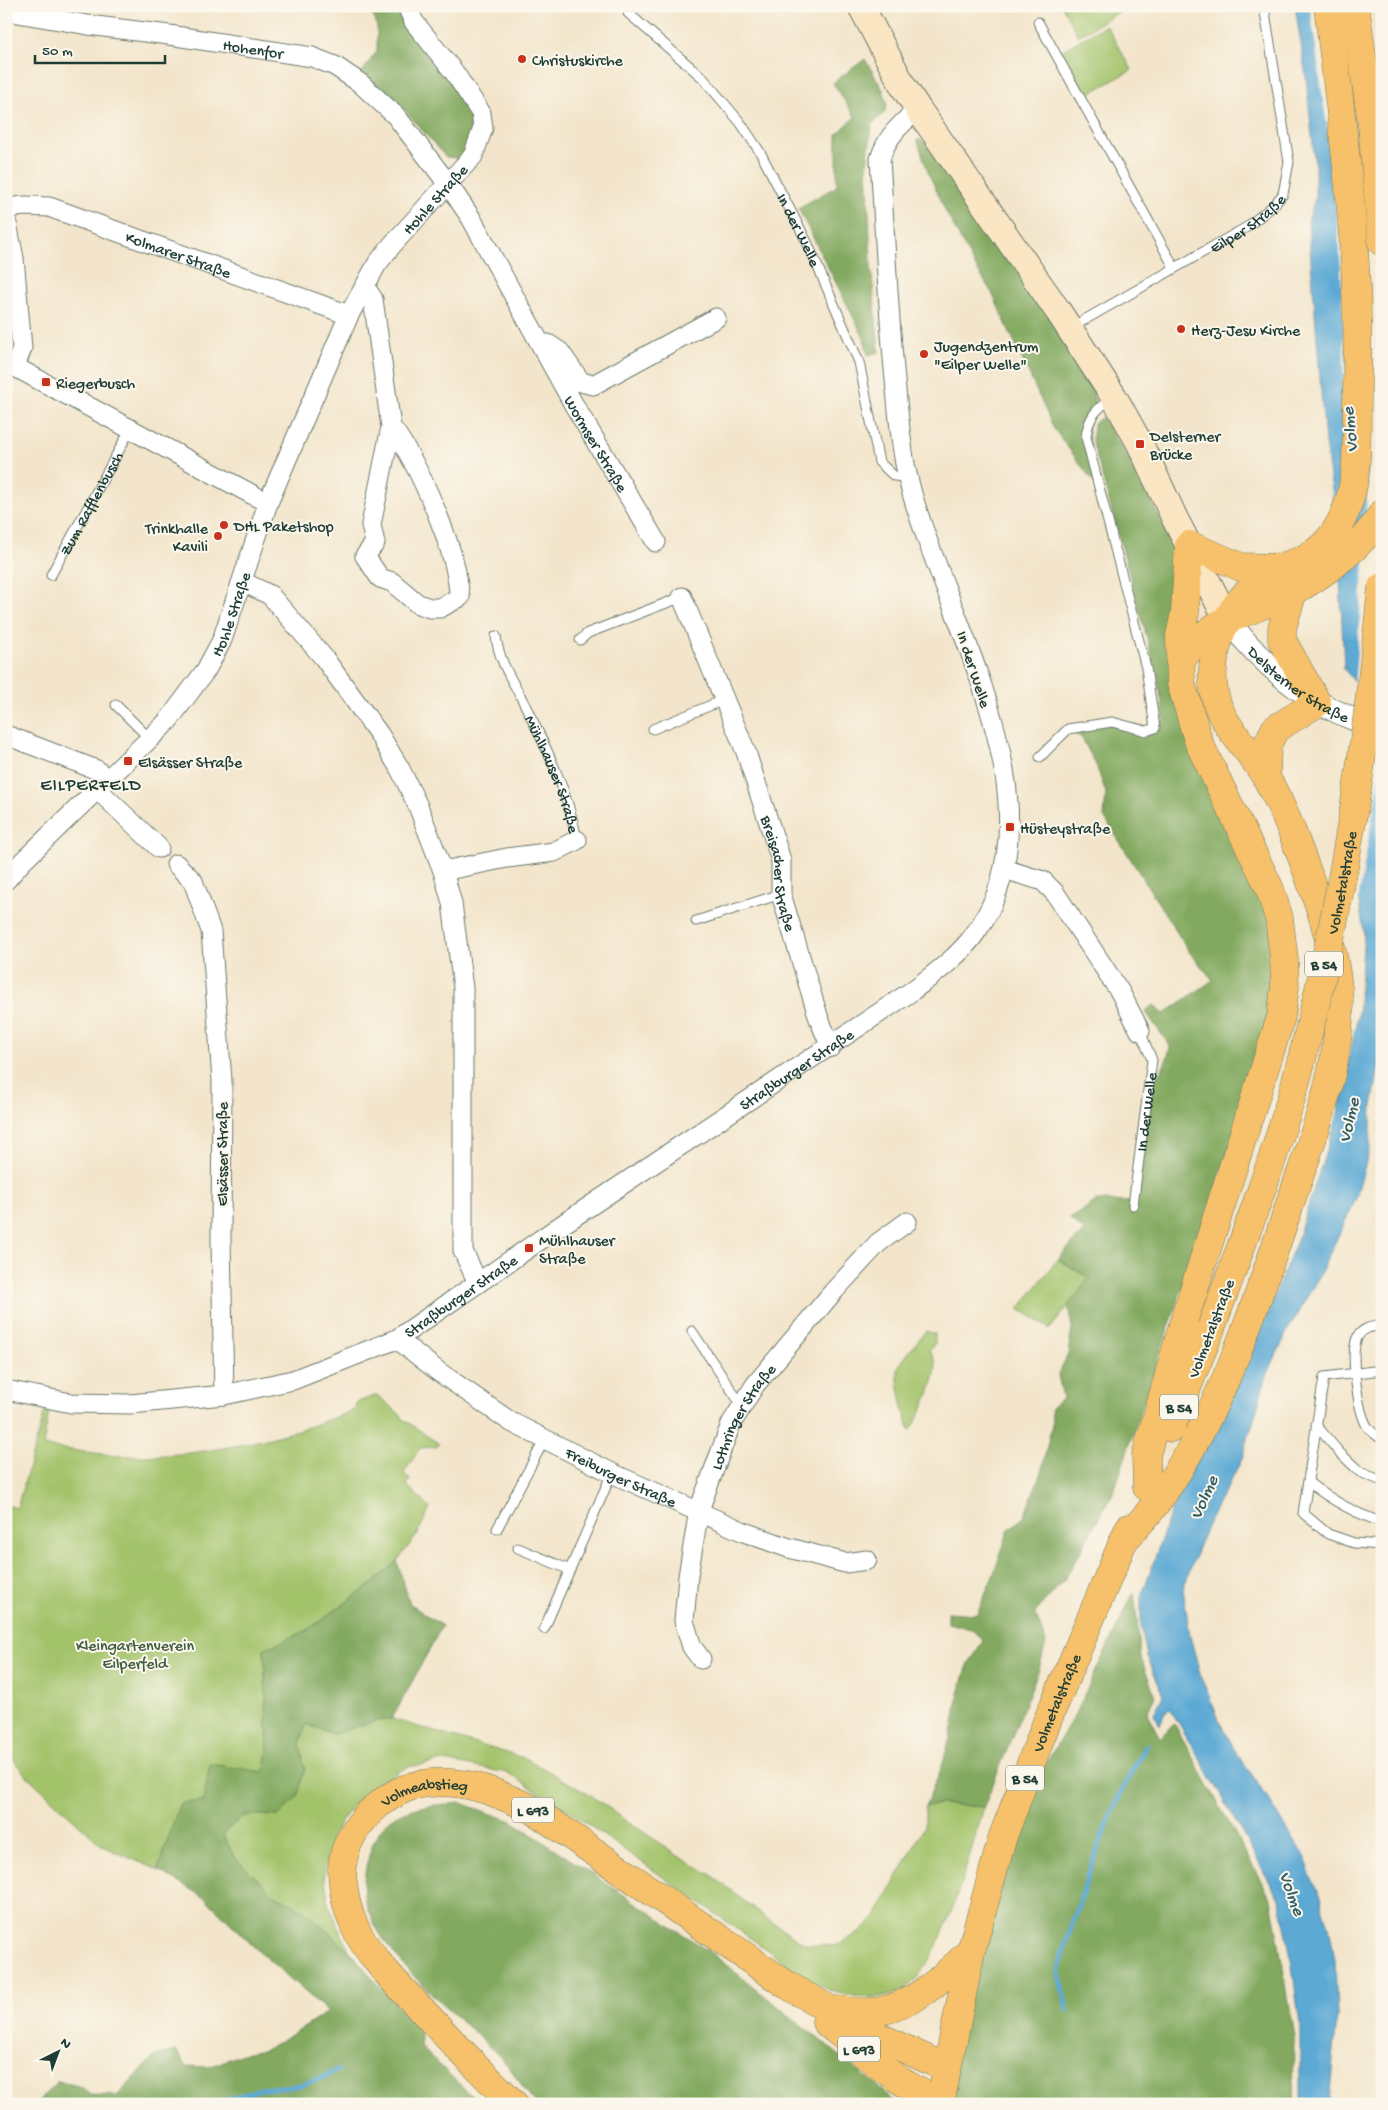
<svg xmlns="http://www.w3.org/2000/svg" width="1388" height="2110" viewBox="0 0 1388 2110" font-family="'Gochi Hand',sans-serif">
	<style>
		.green { fill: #a3c36b; stroke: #618050 }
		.forest { fill: #82a95f; stroke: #50734a }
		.water { fill: #5ba9d4; stroke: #3d7384 }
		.pier { fill: #f3e5cb }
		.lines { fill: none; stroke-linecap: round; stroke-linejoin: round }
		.stream { stroke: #5ba9d4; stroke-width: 5 }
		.service-casing { stroke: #697869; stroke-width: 11 }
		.minor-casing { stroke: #697869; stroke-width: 21 }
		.tertiary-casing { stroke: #697869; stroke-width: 24 }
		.secondary-casing { stroke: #697869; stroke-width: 28 }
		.primary-casing { stroke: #697869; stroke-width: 29 }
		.service { stroke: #fff; stroke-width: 9 }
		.minor { stroke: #fff; stroke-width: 19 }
		.tertiary { stroke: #fff; stroke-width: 22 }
		.secondary { stroke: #fbe6c4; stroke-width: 26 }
		.primary { stroke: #f6c16b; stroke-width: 28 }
		.primary-bridge-casing { stroke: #697869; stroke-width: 29; stroke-linecap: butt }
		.primary-bridge { stroke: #f6c16b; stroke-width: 28 }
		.poi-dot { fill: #c8321e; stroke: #fbf7ec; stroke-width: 2 }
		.labels { text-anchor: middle; stroke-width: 4; stroke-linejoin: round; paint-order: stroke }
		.shield { fill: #fbf7ec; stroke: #61756b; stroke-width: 1 }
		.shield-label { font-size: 15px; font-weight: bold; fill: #1f3d34 }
		.street-label { font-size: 16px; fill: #1f3d34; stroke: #fbf7ec }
		.poi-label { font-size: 16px; fill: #1f3d34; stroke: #fbf7ec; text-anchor: start }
		.park-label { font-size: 16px; fill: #405e42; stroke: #fbf7ec }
		.water-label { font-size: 18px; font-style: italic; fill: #315d64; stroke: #fbf7ec }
		.neighbourhood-label { font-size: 18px; letter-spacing: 1px; fill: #1f3d34; stroke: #fbf7ec }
	</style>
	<rect width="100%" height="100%" fill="#fbf7ec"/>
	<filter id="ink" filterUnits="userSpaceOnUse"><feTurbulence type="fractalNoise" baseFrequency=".02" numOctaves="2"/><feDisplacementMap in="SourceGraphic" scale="10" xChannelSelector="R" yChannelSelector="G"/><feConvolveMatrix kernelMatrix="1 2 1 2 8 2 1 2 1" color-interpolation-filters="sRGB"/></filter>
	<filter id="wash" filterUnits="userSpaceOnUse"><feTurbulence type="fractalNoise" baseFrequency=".0096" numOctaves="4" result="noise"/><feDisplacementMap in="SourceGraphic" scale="20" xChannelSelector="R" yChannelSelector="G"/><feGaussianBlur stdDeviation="1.12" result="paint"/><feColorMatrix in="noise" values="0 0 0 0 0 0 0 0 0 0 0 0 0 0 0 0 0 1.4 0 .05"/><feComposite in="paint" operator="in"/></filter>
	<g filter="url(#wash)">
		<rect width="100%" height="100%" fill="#f3e5cb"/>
		<path class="green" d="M1062,6H1129L1078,36Z
			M1106,25L1132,70L1081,98L1056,54Z
			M1058,1259L1090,1278L1050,1329L1019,1309Z
			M926,1331L935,1334V1343L929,1351C931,1354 934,1358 935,1361C940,1376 919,1418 910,1431C905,1417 896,1383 898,1369C899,1363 921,1337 926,1331Z
			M374,1396H378L402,1416V1418L439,1444L436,1447L420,1448L404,1473L410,1480L407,1485L430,1508L417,1535L397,1561L372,1584L306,1631L264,1649L268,1753L264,1773L203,1801L180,1803L158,1870L102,1846L26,1775L6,1751V1505L17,1508L45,1411H49L43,1446C72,1450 101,1455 130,1456C206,1457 287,1438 356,1409L355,1403Z
			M392,1719L527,1759L590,1795L678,1856L710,1874L766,1918L805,1944L835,1946L859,1933L876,1916L925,1826V1806L942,1804L984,1807C970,1851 942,1971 900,1992C883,2001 846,1997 829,1990C816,1985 804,1975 793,1968L573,1814L508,1773L444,1761L407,1767L376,1784L350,1809L331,1838L324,1874L329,1906L350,1952L305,1911L273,1894L234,1857L223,1835C243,1812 249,1813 278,1816L305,1769L300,1745L306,1724L333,1734L375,1721Z"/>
		<path class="forest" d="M395,6C407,52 507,109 459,158L446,157L405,111L362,72L377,51V28L375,19L370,12L356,6Z
			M865,59L883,90L887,104L885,112L872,125L867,165L871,264L879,352L868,355L864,338L798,208L837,186V134L855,117L833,83Z
			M917,139L944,150L1087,353L1096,410L1087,427L1098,488L1054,429L992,293L973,263L946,212L928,172Z
			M1102,417L1141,478L1171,543L1179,589L1172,675L1272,915L1273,1017L1114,1491L1065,1579L1035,1613L1046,1642L1039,1669L984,1807L942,1804L925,1806L941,1769L953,1728L959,1693L967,1668L983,1640L971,1629L948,1623V1612L977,1614L993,1576L1009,1529L1024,1517L1042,1469L1052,1424L1051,1408L1063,1398L1058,1375L1068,1354L1072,1327L1068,1306L1089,1278L1058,1259L1084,1231L1070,1219L1096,1201L1136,1202L1154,1081C1162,1070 1168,1060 1170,1046L1145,1011L1154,1005L1164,1014L1213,980L1190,953L1104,817L1106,793L1096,765L1082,738L1068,729L1112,722L1155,728L1164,719L1160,691L1146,634L1092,440L1094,424Z
			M397,1561L410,1604L442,1626L392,1719L375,1721L333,1734L306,1724L300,1745L305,1769L297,1798L278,1816C251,1814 241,1813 223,1835L234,1857L273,1894L305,1911L350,1952L421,2033V2047L480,2104H35L58,2081L82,2087L90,2095L117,2096L155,2056L176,2051L187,2066L209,2067L242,2054L264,2050L297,2032L328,2012L254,1947L205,1898L158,1870L180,1803L203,1801L210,1764L264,1772L268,1753L264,1649L306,1631L372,1584Z
			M1134,1592L1141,1658L1155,1696L1147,1713L1160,1738L1174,1723L1271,1899L1294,2031L1293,2104H911L946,2068L1003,1836L1075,1714Z
			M461,1803L512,1821L710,1952L885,2092L895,2104H537C523,2090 515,2073 502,2059C460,2016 380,1960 365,1900C361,1885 366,1866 370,1852C383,1806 421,1806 461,1803Z"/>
		<path class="water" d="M1295,6H1325L1382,463V1050L1372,1106L1370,1148L1355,1201L1317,1280L1289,1328L1267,1375L1242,1459L1205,1529L1183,1589L1190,1636L1201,1677L1220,1722L1237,1754L1270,1801L1305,1858L1318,1891L1329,1926L1335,1960L1337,2017L1329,2104H1300V2024L1290,1952L1280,1901L1222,1796L1169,1707L1160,1725L1154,1714L1163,1695L1147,1656L1141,1626V1598L1178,1491L1252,1349L1296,1243L1337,1118L1358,1015L1364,933L1348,837L1358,686L1344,669L1340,579L1332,490L1325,443L1308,222L1315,199V166L1306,77Z"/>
		<path class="pier" d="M1310,6H1328L1338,63L1350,533L1366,518L1368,456L1366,244L1382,438V761L1357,907L1346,837L1347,772L1365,553L1352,563L1342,481L1344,331L1340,252L1331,155Z"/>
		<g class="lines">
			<path class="stream" d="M1067,2010L1059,1974L1061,1958C1085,1886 1106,1810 1147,1745
				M208,2104L221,2102L260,2089L297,2086L322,2078L338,2070"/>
		</g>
	</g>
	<g filter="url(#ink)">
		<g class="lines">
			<g class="service-casing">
				<g id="service">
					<path id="s1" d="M628,13L702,77L740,122L760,152L807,242L859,362L879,462L894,476L907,477"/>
					<path d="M1038,22L1174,267"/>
					<path id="s2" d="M1072,327L1247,227L1274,205L1283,194L1289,162L1264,6"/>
					<path id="s3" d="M51,575L130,430"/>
					<path id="s4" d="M496,636C499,663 513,681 525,705C547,749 568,792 577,840"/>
					<path d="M580,640L588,633L682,597"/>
					<path d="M116,705L150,739"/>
					<path d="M653,729L726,699"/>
					<path d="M1040,757L1068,729L1112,722L1146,731L1155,728L1146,668L1086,437C1088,418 1096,409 1112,398"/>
					<path d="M696,921L781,894"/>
					<path id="s5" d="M1133,1205L1152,1060L1140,1031"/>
					<path d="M1382,1325C1372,1327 1364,1327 1358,1336C1349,1351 1358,1411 1367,1426C1370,1431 1377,1436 1382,1439"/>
					<path d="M692,1331L742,1406"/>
					<path d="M1382,1370L1324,1377L1303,1513L1328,1534L1354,1543L1382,1545"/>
					<path d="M1316,1425L1339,1452L1360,1472L1382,1481"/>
					<path d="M1308,1482C1331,1500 1353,1513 1382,1522"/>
					<path d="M497,1529L545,1439"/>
					<path d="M518,1548L570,1570"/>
					<path d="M544,1629L612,1473"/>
				</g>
			</g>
			<g class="minor-casing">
				<g id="minor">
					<path id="s6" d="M6,11L88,25L169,35L312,57L335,66L360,83L396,116L448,184L471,218L574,405L656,542"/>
					<path id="s7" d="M6,208L25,206L49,207L349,315"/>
					<path d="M6,219L14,258L22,348L15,367L268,503"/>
					<path d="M365,287L373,299L391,427C415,457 444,525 454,563C457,574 458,586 460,597L440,608H430L418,604L392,582L380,578L365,556L375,543L371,525L391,427"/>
					<path d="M548,344L560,352L581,382L593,385L716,318"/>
					<path d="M243,582L270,595L324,658L379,734L400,769L418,806L443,871L452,903L463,988V1251L478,1283"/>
					<path id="s8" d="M682,597L746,752L781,860V894L819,1019L831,1047"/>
					<path d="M6,735L97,770L108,780"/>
					<path d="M98,790L159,848"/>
					<path d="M176,864L193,881L211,931L222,1081L221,1239L224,1395"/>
					<path d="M1004,869L1043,881L1055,893L1120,992L1140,1031"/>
					<path d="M443,871L507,858L554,852L577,840"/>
					<path id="s9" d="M6,880L22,862L168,721L206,670L222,640L268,503L349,315L377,264L392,245L473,156L483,128L481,113L454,72L414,22L407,6"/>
					<path id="s10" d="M397,1339L439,1372L511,1422L616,1475L744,1532L786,1547L845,1563L867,1560"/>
					<path id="s11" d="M6,1390L71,1403L130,1404L224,1395L293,1380L397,1339L566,1222L912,991C934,974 958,957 974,935C1070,805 940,611 908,478C901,450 899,419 896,390C888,313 885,236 880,159C887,136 900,125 918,109"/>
					<path id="s12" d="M701,1659L692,1647L684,1621L688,1576L699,1510L731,1424L755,1385L833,1292L878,1243L907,1222"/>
				</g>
			</g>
			<g class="tertiary-casing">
				<g id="tertiary">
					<path id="s13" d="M1227,619C1267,671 1318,712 1382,728"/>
				</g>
			</g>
			<g class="secondary-casing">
				<path id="secondary" d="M861,6L903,86L918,109L1058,311L1114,397L1140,444L1175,519L1227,619"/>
			</g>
			<g class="primary-casing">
				<g id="primary">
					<path d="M1355,6L1372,125L1382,242"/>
					<path d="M1180,662C1211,615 1247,616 1292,592C1323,575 1364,545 1382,514"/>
					<path d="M1266,777L1267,745L1275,729L1317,703L1282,640V628L1293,592"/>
					<path d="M1171,1428L1211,1328"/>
					<path d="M1147,1487L1146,1455L1185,1318L1281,1017L1285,987L1284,959L1279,918L1270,889L1199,743L1181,683L1180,636L1185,613L1189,545L1241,567L1280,568"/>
					<path d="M1122,1543C1135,1528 1149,1514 1160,1498C1223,1409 1257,1301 1292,1198C1311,1143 1336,1078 1339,1019C1341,975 1328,929 1313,888C1300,852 1286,812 1267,779C1245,740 1209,720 1213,669C1216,625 1241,589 1280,568C1287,565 1296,563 1303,559C1321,551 1335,535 1343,517C1360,482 1356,440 1357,401C1357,373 1358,345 1357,317C1355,213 1340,109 1328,6"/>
					<path d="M837,2010C852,2012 869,2014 884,2010C918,2003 946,1974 971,1951"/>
					<path d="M826,2022C862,2052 896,2083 940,2102"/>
					<path id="s14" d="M514,2104C482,2073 451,2041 421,2009C399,1986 363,1951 352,1920C346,1906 342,1884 342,1868C344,1836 370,1806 398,1792C416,1782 441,1781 461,1784C486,1787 509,1799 532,1809L787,1985L873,2034L946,2068"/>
					<path id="s15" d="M940,2104L971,1951L1003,1836L1048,1719L1129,1528"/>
				</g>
			</g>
			<use href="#service" class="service"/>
			<use href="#minor" class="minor"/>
			<use href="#tertiary" class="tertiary"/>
			<use href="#secondary" class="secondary"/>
			<use href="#primary" class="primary"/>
			<g class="primary-bridge-casing">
				<g id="primary-bridge">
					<path id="s16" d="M1211,1328C1241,1246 1273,1165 1296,1081C1340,920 1366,754 1382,587"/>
				</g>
			</g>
			<use href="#primary-bridge" class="primary-bridge"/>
		</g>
	</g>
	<g class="poi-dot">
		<circle cx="522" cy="59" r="5"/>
		<circle cx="1181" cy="329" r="5"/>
		<circle cx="924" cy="354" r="5"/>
		<rect x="41" y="377" width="10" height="10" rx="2.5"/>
		<rect x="1135" y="439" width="10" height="10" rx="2.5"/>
		<circle cx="224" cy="525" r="5"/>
		<circle cx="218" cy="536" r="5"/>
		<rect x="123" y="756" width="10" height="10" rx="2.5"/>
		<rect x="1005" y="822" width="10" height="10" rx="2.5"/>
		<rect x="524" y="1243" width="10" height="10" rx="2.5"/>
	</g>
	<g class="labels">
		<g class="shield">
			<rect x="1305" y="951.5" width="38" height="25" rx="4"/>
			<rect x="1160" y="1394.5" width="38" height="25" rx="4"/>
			<rect x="1006" y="1765.5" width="38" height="25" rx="4"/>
			<rect x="512" y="1797.5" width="42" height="25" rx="4"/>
			<rect x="838" y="2036.5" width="42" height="25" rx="4"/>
		</g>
		<g class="shield-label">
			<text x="1324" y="969">B 54</text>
			<text x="1179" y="1412">B 54</text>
			<text x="1025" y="1783">B 54</text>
			<text x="533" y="1815">L 693</text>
			<text x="859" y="2054">L 693</text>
		</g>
		<g class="street-label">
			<text dy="6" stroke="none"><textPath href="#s6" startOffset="250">Hohenfor</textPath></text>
			<text dy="6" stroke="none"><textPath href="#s9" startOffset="819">Hohle Straße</textPath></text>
			<text dy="6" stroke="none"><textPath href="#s2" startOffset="204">Eilper Straße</textPath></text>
			<text dy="6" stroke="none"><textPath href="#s1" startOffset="280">In der Welle</textPath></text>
			<text dy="6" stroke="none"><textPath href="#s7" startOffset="181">Kolmarer Straße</textPath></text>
			<text dy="6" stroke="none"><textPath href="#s6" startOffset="798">Wormser Straße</textPath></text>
			<text dy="6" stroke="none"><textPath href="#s3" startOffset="82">Zum Rafflenbusch</textPath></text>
			<text dy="6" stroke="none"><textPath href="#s9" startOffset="352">Hohle Straße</textPath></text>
			<text transform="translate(975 669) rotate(72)" y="6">In der Welle</text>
			<text dy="6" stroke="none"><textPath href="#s13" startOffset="98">Delsterner Straße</textPath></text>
			<text dy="6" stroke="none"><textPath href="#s4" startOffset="150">Mühlhauser Straße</textPath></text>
			<text dy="6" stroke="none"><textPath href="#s8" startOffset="294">Breisacher Straße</textPath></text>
			<text dy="6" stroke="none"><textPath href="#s16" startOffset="465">Volmetalstraße</textPath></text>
			<text dy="6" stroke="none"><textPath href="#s11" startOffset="884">Straßburger Straße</textPath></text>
			<text dy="6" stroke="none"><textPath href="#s5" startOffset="94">In der Welle</textPath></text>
			<text transform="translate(221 1154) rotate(-90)" y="6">Elsässer Straße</text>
			<text dy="6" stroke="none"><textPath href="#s11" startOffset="479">Straßburger Straße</textPath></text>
			<text transform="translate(1210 1328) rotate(-69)" y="6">Volmetalstraße</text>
			<text dy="6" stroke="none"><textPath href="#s12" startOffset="258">Lothringer Straße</textPath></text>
			<text dy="6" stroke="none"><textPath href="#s10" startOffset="264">Freiburger Straße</textPath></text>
			<text dy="6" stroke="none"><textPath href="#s15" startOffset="419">Volmetalstraße</textPath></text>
			<text dy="6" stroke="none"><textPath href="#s14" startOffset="424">Volmeabstieg</textPath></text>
		</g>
		<g class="poi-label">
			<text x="532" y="65">Christuskirche</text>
			<text x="1191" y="335">Herz-Jesu Kirche</text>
			<text x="934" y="351">Jugendzentrum<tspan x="934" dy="18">"Eilper Welle"</tspan></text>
			<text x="56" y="388">Riegerbusch</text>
			<text x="1150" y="441">Delsterner<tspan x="1150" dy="18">Brücke</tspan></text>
			<text x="234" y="531">DHL Paketshop</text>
			<text x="208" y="533" text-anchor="end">Trinkhalle<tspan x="208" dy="18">Kavili</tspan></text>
			<text x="138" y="767">Elsässer Straße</text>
			<text x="1020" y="833">Hüsteystraße</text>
			<text x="539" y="1245">Mühlhauser<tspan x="539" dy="18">Straße</tspan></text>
		</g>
		<g class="park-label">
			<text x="135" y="1650">Kleingartenverein<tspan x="135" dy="18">Eilperfeld</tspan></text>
		</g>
		<g class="water-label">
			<text transform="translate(1349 430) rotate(-96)" y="6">Volme</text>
			<text transform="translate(1348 1120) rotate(-77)" y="6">Volme</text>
			<text transform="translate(1203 1497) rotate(-66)" y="6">Volme</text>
			<text transform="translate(1293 1893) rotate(70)" y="6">Volme</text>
		</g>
		<g class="neighbourhood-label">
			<text x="91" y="790">EILPERFELD</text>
		</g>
	</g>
	<rect width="1388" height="2110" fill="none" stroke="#fbf7ec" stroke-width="25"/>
	<g transform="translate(58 2052) rotate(42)" stroke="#fbf7ec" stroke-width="4" paint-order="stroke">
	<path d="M0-4L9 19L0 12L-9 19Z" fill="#1f3d34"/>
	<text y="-8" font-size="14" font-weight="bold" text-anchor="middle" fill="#1f3d34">N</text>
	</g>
	<path d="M35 55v8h130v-8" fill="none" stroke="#1f3d34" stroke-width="2.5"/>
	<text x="42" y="55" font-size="15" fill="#1f3d34" stroke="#fbf7ec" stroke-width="4" paint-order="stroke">50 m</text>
</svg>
